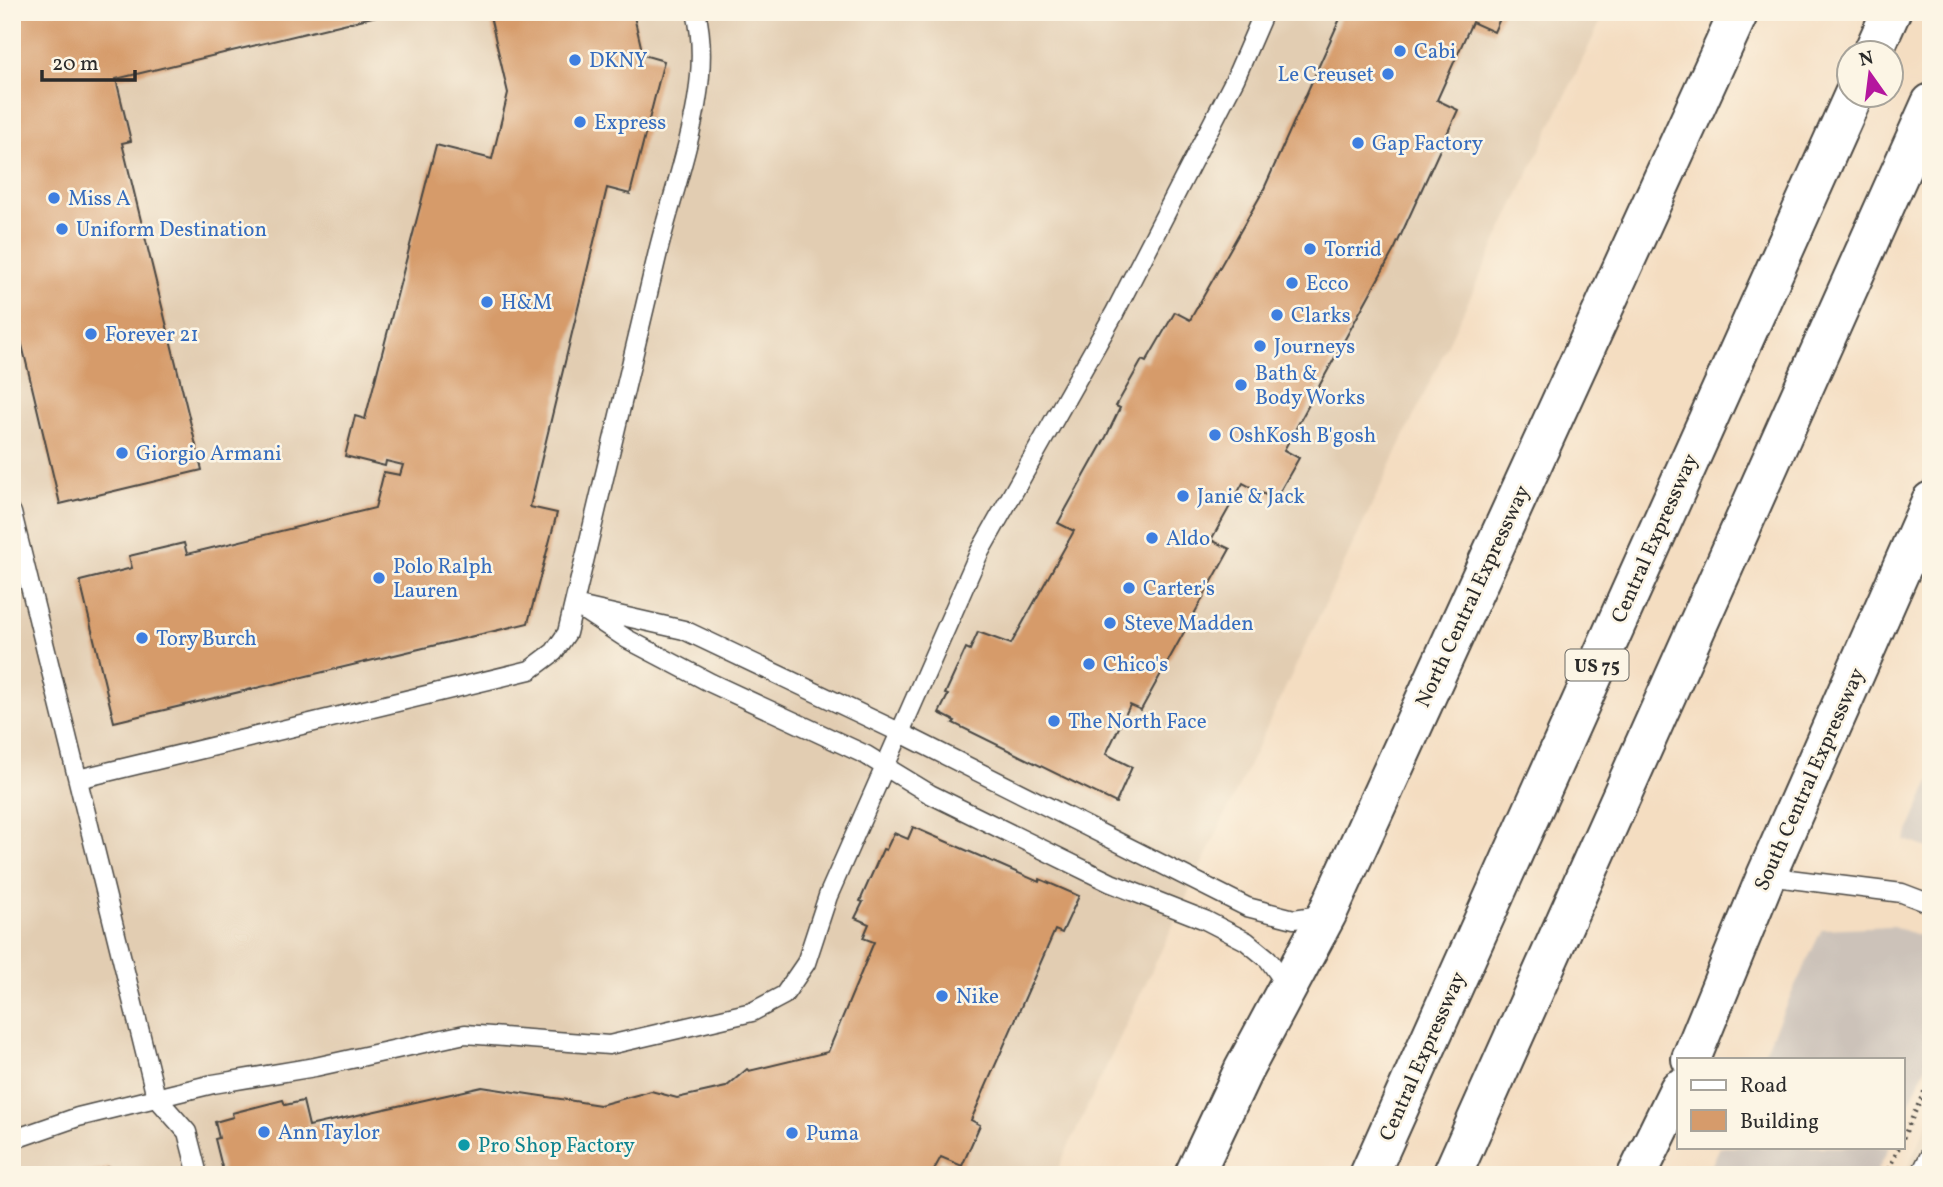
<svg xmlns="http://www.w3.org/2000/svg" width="1943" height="1187" viewBox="0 0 1943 1187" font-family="Vollkorn,serif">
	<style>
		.built { fill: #e2cdb2 }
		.industrial { fill: #ccc2b9 }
		.building { fill: #d69b6b }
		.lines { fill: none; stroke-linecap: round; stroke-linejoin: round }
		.lane-casing { stroke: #494642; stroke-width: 21 }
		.secondary-casing { stroke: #494642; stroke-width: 42 }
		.highway-casing { stroke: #494642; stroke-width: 42 }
		.path { stroke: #494642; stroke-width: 4.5; stroke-dasharray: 2 5; stroke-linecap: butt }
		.lane { stroke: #fff; stroke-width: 18 }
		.secondary { stroke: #fff; stroke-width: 38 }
		.highway { stroke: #fff; stroke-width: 38 }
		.shop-dot { fill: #3f7fe0; stroke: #fcf5e5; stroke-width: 2.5 }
		.culture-dot { fill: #0f9aa8; stroke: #fcf5e5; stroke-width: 2.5 }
		.labels { text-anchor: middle; stroke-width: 5; stroke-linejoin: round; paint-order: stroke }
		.shield { fill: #fcf5e5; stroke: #6a6863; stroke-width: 2 }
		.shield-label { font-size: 19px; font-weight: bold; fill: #2b2b2b }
		.shop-label { font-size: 21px; fill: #366cbe; stroke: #fcf5e5; text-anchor: start }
		.street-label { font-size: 21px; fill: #2b2b2b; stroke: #fcf5e5 }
		.culture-label { font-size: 21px; fill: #0d838f; stroke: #fcf5e5; text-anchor: start }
	</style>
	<rect width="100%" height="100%" fill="#fcf5e5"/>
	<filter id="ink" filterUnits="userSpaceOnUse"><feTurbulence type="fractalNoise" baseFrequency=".0143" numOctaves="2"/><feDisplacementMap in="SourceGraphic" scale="14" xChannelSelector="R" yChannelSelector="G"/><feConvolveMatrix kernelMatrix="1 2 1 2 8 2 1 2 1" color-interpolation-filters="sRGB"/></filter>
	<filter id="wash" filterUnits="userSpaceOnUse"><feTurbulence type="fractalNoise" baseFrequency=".00686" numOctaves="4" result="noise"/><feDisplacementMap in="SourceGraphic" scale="28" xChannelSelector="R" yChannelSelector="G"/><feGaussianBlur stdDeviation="1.57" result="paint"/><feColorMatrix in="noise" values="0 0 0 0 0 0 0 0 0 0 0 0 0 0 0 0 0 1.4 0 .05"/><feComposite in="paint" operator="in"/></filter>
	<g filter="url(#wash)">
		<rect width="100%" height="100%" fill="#f4ddc1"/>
		<path class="built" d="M12,12H1605L1055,1175H12Z
			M1931,1116V1175H1904Z"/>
		<path class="industrial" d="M1931,779V849L1905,840Z
			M1893,926L1931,940V1055L1903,1117V1059H1761L1822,929Z
			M1720,1147H1889L1876,1175H1707Z"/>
		<g id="blocks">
			<path class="building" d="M12,12H393L116,79L131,141L122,143L202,470L60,504L12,303Z
				M489,12H633L643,55L664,61L630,194L607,188L530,507L557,513L528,623L114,722L80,581L132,568L129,556L184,543L187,554L375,508L384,472L400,475L403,465L386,461L385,466L345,456L355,416L365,419L436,145L492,159L508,93Z
				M1343,12H1503L1494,32L1472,22L1437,100L1458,110L1395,248L1284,450L1299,458L1275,500L1243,483L1211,540L1230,549L1141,710L1130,705L1106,754L1132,767L1116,803L953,723L955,721L939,713L948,695L945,694L966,648L970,650L978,632L1011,644L1074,531L1058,523L1106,437L1120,408L1116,406L1142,360L1146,362L1175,312L1190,320L1263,191Z
				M913,827L1039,882L1040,879L1079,896L1062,933L1055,930L971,1120L980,1125L962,1166L941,1157L931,1175H224L215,1139L219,1138L215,1122L233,1117L232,1113L283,1100L285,1105L303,1101L309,1126L482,1087L600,1105L651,1091L677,1098L726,1087L747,1069L749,1071L828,1052L874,942L863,938L869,924L855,918L863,902L860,901L883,849L886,850L894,833L908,839Z
				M110,1167L112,1175H81V1174Z"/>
		</g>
	</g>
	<g filter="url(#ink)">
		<use href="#blocks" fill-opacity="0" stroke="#494642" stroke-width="2"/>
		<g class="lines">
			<g class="lane-casing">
				<path id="lane" d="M12,513L156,1097L187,1132L198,1175
					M574,605L684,630L901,733L1247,907L1294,919L1327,914
					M586,612L627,639L711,683L866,755L930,794L1111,883L1205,920L1246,941L1268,959L1288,987
					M78,779L530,670L554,652L567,633C598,507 626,381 657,256C674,182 715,88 696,12
					M1766,876L1902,893L1931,904
					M12,1140L78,1117L213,1084L315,1067L465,1034L609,1045L752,1012L784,995L806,963L828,896L979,553L1114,314L1235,79L1264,12
					M1920,1175L1931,1153"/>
			</g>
			<g class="secondary-casing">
				<path id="secondary" d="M1691,1059L1766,876L1931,501
					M1194,1175L1243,1071L1327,914L1739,12
					M1637,1175L1679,1089"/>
			</g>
			<g class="highway-casing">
				<path id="highway" d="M1873,52L1891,12
					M1369,1175L1854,94
					M1452,1175L1931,103"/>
			</g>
			<path class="path" d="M1903,1138L1931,1077
				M1886,1175L1899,1147"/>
			<use href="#lane" class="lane"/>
			<use href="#secondary" class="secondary"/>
			<use href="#highway" class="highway"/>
		</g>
	</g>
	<g class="shop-dot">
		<circle cx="1400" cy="51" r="7"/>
		<circle cx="575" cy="60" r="7"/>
		<circle cx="1388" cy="74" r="7"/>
		<circle cx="580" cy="122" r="7"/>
		<circle cx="1358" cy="143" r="7"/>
		<circle cx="54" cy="198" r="7"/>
		<circle cx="62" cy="229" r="7"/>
		<circle cx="1310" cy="249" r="7"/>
		<circle cx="1292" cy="283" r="7"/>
		<circle cx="487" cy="302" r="7"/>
		<circle cx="1277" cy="315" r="7"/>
		<circle cx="91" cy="334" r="7"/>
		<circle cx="1260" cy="346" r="7"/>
		<circle cx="1241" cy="385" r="7"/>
		<circle cx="1215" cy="435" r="7"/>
		<circle cx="122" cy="453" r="7"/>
		<circle cx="1183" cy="496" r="7"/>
		<circle cx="1152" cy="538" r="7"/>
		<circle cx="379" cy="578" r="7"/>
		<circle cx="1129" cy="588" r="7"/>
		<circle cx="1110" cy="623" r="7"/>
		<circle cx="142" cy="638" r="7"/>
		<circle cx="1089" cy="664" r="7"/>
		<circle cx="1054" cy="721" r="7"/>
		<circle cx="942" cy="996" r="7"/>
		<circle cx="264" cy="1132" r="7"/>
		<circle cx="792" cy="1133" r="7"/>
	</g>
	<circle class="culture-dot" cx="464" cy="1145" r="7"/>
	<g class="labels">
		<rect class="shield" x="1565.5" y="649.5" width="63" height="31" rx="5"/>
		<g class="shield-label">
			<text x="1597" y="672">US 75</text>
		</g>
		<g class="shop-label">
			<text x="1414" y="58">Cabi</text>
			<text x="589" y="67">DKNY</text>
			<text x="1374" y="81" text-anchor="end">Le Creuset</text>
			<text x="594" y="129">Express</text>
			<text x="1372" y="150">Gap Factory</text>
			<text x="68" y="205">Miss A</text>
			<text x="76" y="236">Uniform Destination</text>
			<text x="1324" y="256">Torrid</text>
			<text x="1306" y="290">Ecco</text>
			<text x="501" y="309">H&amp;M</text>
			<text x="1291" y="322">Clarks</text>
			<text x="105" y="341">Forever 21</text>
			<text x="1274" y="353">Journeys</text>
			<text x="1255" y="380">Bath &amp;<tspan x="1255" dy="24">Body Works</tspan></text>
			<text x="1229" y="442">OshKosh B'gosh</text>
			<text x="136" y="460">Giorgio Armani</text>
			<text x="1197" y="503">Janie &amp; Jack</text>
			<text x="1166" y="545">Aldo</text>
			<text x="393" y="573">Polo Ralph<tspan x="393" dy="24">Lauren</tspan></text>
			<text x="1143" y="595">Carter's</text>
			<text x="1124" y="630">Steve Madden</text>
			<text x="156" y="645">Tory Burch</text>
			<text x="1103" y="671">Chico's</text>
			<text x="1068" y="728">The North Face</text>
			<text x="956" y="1003">Nike</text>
			<text x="278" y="1139">Ann Taylor</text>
			<text x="806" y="1140">Puma</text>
		</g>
		<g class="street-label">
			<text transform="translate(1654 538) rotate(-66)" y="7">Central Expressway</text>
			<text transform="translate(1472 596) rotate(-65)" y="7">North Central Expressway</text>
			<text transform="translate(1809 779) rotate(-66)" y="7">South Central Expressway</text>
			<text transform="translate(1422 1056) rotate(-66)" y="7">Central Expressway</text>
		</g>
		<g class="culture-label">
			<text x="478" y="1152">Pro Shop Factory</text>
		</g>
	</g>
	<rect width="1943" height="1187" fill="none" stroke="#fcf5e5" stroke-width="42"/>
	<rect x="1677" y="1058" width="228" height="91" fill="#fcf5e5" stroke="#a8a49b" stroke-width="2"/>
	<rect x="1691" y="1080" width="35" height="10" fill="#ffffff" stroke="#a8a49b" stroke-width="2"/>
	<text x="1740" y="1092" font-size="21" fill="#2b2b2b">Road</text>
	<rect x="1691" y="1110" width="35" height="21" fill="#d69b6b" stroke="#a8a49b" stroke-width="2"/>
	<text x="1740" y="1128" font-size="21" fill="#2b2b2b">Building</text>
	<g transform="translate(1870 74) rotate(346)"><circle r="33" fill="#fcf5e5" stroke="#a8a49b" stroke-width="2"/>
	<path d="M0-5L12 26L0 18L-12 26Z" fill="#b5179e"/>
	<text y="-10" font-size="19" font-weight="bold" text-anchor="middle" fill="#2b2b2b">N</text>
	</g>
	<path d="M42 70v10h93v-10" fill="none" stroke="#2b2b2b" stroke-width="3.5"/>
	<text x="52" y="70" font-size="21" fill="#2b2b2b" stroke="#fcf5e5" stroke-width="5" paint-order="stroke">20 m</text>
</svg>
